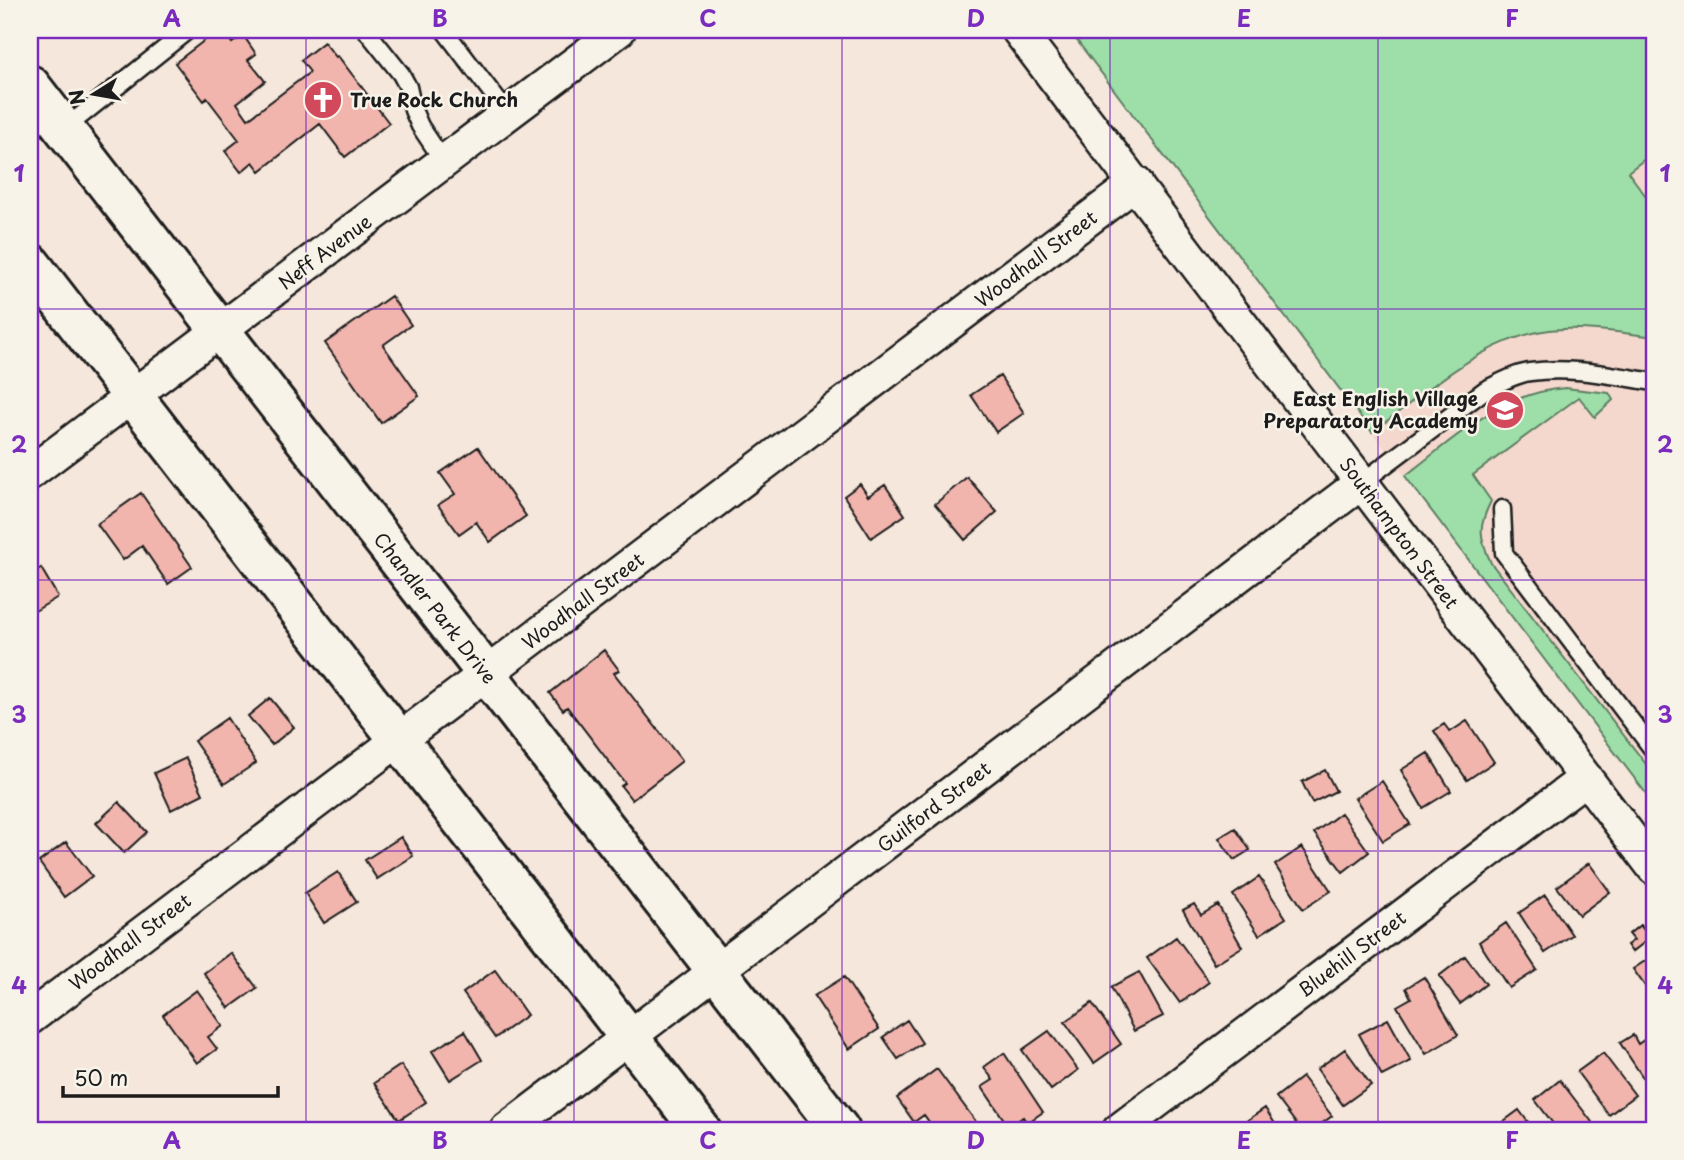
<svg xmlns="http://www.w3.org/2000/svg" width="1684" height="1160" viewBox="0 0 1684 1160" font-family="'Playpen Sans',sans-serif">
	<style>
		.built { fill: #f4d8ce }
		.green { fill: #9edfa9; stroke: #5d7e62; stroke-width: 2 }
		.building { fill: #f1b5ae; stroke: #1c1c1c; stroke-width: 2 }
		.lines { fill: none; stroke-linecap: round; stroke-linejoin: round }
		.service-casing { stroke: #1c1c1c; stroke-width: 21 }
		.minor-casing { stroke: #1c1c1c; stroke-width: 37 }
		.tertiary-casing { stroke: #1c1c1c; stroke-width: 44 }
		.service { stroke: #f7f3e8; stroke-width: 16 }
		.minor { stroke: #f7f3e8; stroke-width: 32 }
		.tertiary { stroke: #f7f3e8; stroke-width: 38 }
		.grid { fill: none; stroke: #7b2cbf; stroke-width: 2; stroke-opacity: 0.55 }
		.labels { text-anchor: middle; stroke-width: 5; stroke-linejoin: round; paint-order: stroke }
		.poi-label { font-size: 19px; font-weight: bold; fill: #1c1c1c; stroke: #f7f3e8; text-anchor: start }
		.street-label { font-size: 19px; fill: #1c1c1c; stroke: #f7f3e8 }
		.neatline { fill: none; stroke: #7b2cbf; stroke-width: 2.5 }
		.grid-label { font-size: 23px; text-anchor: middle; font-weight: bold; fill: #7b2cbf }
	</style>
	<rect width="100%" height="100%" fill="#f6e7dc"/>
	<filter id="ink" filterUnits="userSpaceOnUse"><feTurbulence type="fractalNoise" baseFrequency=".0143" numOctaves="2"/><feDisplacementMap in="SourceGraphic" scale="14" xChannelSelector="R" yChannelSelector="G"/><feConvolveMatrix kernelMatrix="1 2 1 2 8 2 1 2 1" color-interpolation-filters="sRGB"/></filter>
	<g filter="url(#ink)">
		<path class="built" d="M1069,30H1654V804L1405,476Z"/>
		<path class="green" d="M1069,30H1654V152L1628,172L1654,207V337C1624,333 1594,328 1563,329C1489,331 1429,391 1372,432Z
			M1565,388L1609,393L1613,400L1595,417L1579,397L1473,475L1491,501C1478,527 1479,536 1491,563L1649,768L1654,771V804L1405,476C1455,438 1499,393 1565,388Z"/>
		<path class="building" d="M218,30H222L232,43L243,35L256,54L248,60L265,81L237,103L248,119L310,72L301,60L324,42L336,57L338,56L389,123L345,157L320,124L260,171L253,162L241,172L225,151L239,140L207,98L204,101L175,63Z
			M391,296L411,325L383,345L419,396L381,423L325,343Z
			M1000,376L1024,413L996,432L971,395Z
			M478,447L526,516L490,542L476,522L459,534L438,505L455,494L440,473Z
			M967,477L997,512L965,540L935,504Z
			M860,484L868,496L885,485L905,515L871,538L844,496Z
			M141,493L192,567L168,584L142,546L123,560L97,524Z
			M41,568L58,597L30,614V575Z
			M604,650L619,670L614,673L682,761L632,800L621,786L625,783L567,707L563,710L550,693Z
			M270,698L294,727L272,745L248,716Z
			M227,718L256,763L224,784L194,741Z
			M1467,721L1494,762L1467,780L1434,731L1444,724L1450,732Z
			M1428,753L1451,791L1423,808L1401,770Z
			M186,758L203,794L171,810L154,773Z
			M1325,770L1336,791L1312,803L1302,782Z
			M1382,781L1410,824L1383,841L1355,798Z
			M119,802L147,832L124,853L96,823Z
			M1341,813L1369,852L1343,872L1314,833Z
			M1235,828L1250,850L1234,860L1219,838Z
			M401,837L413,856L377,879L365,860Z
			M66,842L92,876L64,897L39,862Z
			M1302,847L1331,891L1303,909L1275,865Z
			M1589,863L1610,892L1579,915L1557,887Z
			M338,872L357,902L324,923L305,893Z
			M1259,877L1286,918L1259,935L1233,895Z
			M1545,895L1572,935L1545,953L1519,913Z
			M1194,904L1201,915L1218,905L1242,947L1214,964L1183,910Z
			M1506,923L1537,970L1509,988L1479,942Z
			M1640,925L1650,938L1632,952L1627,945L1634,940L1629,934Z
			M1176,937L1209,982L1180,1003L1147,958Z
			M231,953L257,988L229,1008L204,973Z
			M1654,955V994L1652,996L1633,969Z
			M1465,956L1486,984L1460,1004L1439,976Z
			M495,970L527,1015L495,1038L463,993Z
			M1139,972L1163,1016L1134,1031L1111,987Z
			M844,977L879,1029L849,1049L814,996Z
			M1424,977L1458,1035L1426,1054L1397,1006L1411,998L1406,988Z
			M197,990L223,1026L208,1037L217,1049L197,1063L163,1015Z
			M1092,1003L1121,1044L1094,1063L1065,1022Z
			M1388,1019L1411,1061L1382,1076L1359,1034Z
			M907,1020L922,1043L898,1059L883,1037Z
			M465,1031L482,1060L450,1080L432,1051Z
			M1049,1031L1078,1070L1051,1090L1022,1050Z
			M1654,1033V1077L1646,1082L1620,1043L1633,1035L1638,1044Z
			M1345,1049L1371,1085L1343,1105L1317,1069Z
			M1004,1053L1043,1112L1027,1123L1023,1117L1009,1127L982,1087L993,1080L984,1067Z
			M1603,1053L1635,1095L1609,1115L1577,1072Z
			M401,1065L426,1102L399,1120L374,1083Z
			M937,1069L982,1130H935L924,1115L914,1122L897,1098Z
			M1302,1077L1332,1116L1313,1130H1301L1276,1097Z
			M1560,1080L1592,1122L1582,1130H1558L1535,1100Z
			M1265,1108L1279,1130H1240L1238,1127Z
			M1519,1110L1534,1130H1494L1493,1129Z"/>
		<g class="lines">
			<g class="service-casing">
				<path id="service" d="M366,30L401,74L408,87L413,110L420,126L444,162
					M444,30L508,114
					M64,129L188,30
					M1361,483L1485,390C1499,383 1515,374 1530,372C1571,366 1614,376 1654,382
					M1502,509L1504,553L1654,751"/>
			</g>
			<g class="minor-casing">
				<path id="minor" d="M1018,30L1654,868
					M30,473L619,30
					M30,1018L1136,183
					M506,1130L1361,483
					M1119,1130L1586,778"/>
			</g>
			<g class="tertiary-casing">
				<path id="tertiary" d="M30,85L840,1130
					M30,263L701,1130"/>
			</g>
			<use href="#service" class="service"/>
			<use href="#minor" class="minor"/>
			<use href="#tertiary" class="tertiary"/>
		</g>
	</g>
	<path class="grid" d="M306,30V1130M574,30V1130M842,30V1130M1110,30V1130M1378,30V1130M30,309H1654M30,580H1654M30,851H1654"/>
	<defs>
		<g id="church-disc" transform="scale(2.0125)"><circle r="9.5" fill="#d1495b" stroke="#f7f3e8"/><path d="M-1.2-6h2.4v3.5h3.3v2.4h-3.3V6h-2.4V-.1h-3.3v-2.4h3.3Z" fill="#fff"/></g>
		<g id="school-disc" transform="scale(2.0125)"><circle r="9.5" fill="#d1495b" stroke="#f7f3e8"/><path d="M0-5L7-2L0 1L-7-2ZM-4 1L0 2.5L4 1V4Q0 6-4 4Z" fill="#fff"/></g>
	</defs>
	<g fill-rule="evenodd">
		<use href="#church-disc" x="323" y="100"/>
		<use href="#school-disc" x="1505" y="410"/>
	</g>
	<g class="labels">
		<g class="poi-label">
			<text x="350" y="107">True Rock Church</text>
			<text x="1478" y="406" text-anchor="end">East English Village<tspan x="1478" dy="22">Preparatory Academy</tspan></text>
		</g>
		<g class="street-label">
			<text transform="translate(325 252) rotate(-37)" y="7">Neff Avenue</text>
			<text transform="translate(1036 259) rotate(-37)" y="7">Woodhall Street</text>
			<text transform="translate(1399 533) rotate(53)" y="7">Southampton Street</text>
			<text transform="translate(583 601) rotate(-37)" y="7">Woodhall Street</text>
			<text transform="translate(435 608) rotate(52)" y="7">Chandler Park Drive</text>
			<text transform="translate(934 807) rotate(-37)" y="7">Guilford Street</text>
			<text transform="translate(130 942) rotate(-37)" y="7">Woodhall Street</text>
			<text transform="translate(1352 954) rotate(-37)" y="7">Bluehill Street</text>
		</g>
	</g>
	<rect width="1684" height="1160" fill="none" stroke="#f7f3e8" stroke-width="77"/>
	<g transform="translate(94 94) rotate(259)" stroke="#f7f3e8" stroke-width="5" paint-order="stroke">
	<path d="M0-5L12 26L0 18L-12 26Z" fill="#1c1c1c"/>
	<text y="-10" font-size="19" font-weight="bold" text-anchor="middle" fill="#1c1c1c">N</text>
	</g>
	<path d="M63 1086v10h215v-10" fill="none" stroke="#1c1c1c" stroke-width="3.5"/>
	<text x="74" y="1086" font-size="21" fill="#1c1c1c" stroke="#f7f3e8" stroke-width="5" paint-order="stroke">50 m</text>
	<rect x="38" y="38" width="1608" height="1084" class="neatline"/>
	<g class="grid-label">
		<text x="172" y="27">A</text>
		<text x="440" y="27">B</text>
		<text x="708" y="27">C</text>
		<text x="976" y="27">D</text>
		<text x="1244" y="27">E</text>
		<text x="1512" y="27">F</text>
		<text x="19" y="182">1</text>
		<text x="1665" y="182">1</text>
		<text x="19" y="453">2</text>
		<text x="1665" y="453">2</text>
		<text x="19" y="723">3</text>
		<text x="1665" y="723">3</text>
		<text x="19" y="994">4</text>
		<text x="1665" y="994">4</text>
		<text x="172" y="1149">A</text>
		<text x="440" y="1149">B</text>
		<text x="708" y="1149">C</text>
		<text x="976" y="1149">D</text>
		<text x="1244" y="1149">E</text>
		<text x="1512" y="1149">F</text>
	</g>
</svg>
